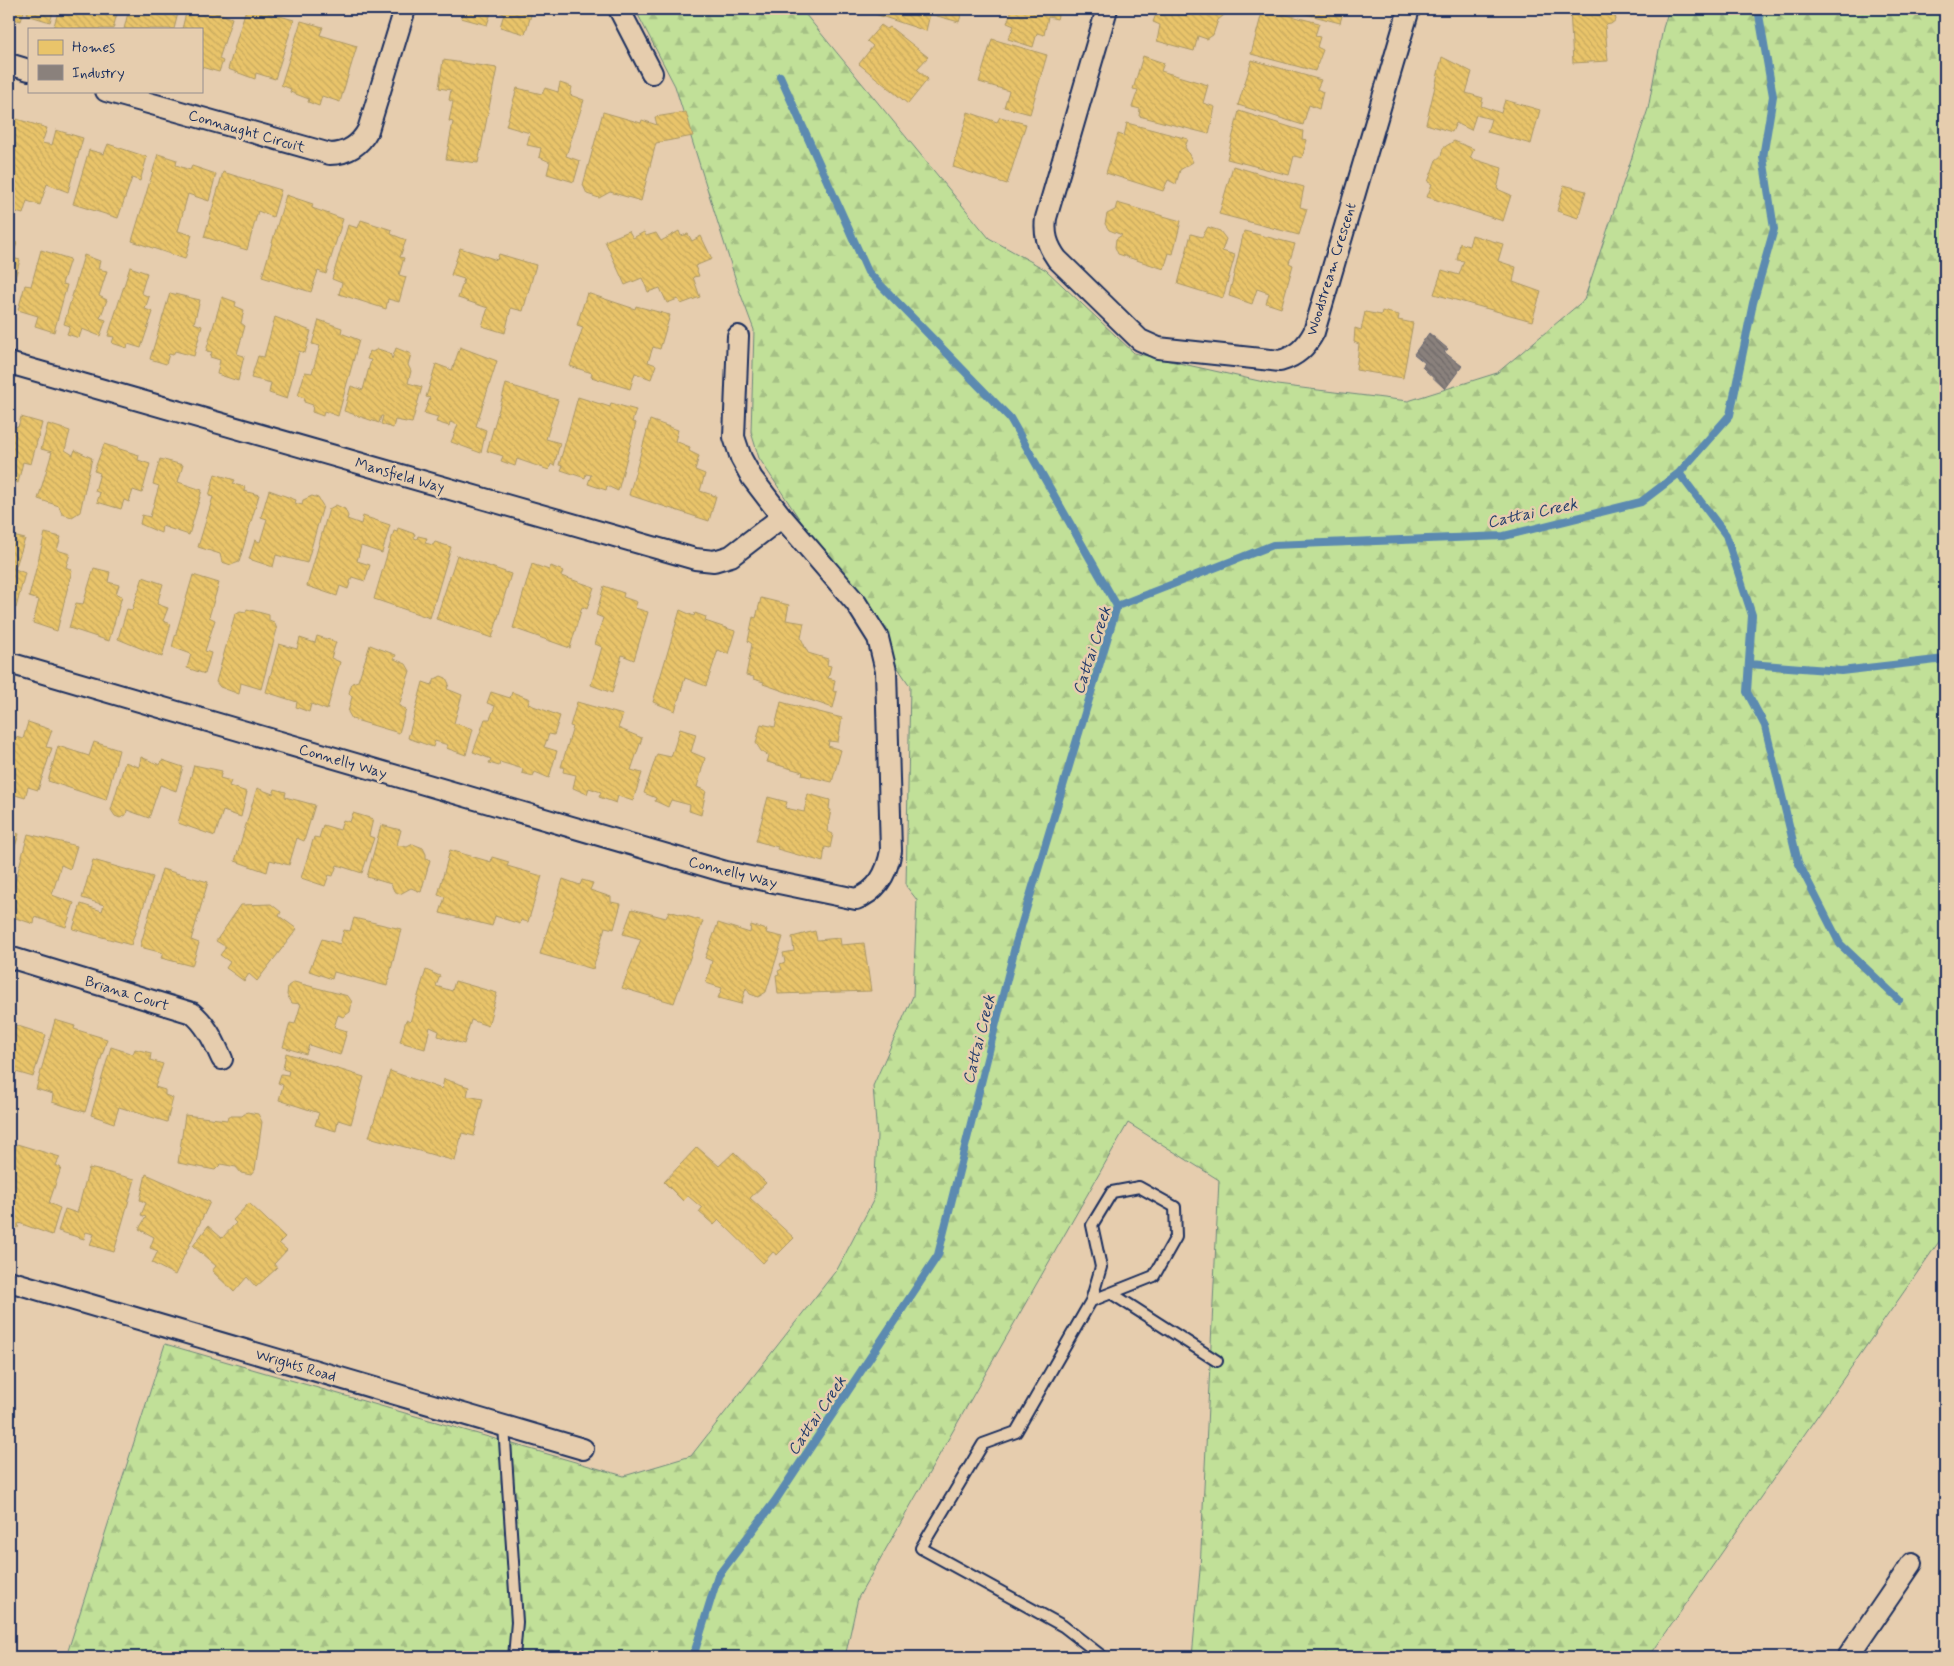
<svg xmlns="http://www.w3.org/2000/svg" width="1954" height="1666" viewBox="0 0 1954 1666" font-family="Mynerve,sans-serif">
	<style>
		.forest { fill: url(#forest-firs); stroke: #6e887b }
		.homes { fill: url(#homes-back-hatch); stroke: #ab9766 }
		.industry { fill: url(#industry-back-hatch); stroke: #696873 }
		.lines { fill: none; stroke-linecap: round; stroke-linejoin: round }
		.stream { stroke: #5b8ab0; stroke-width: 8 }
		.service-casing { stroke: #1b2f5e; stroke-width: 14 }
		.minor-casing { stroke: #1b2f5e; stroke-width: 24 }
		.service { stroke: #e6cdae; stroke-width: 10 }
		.minor { stroke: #e6cdae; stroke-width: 20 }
		.labels { text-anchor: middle; stroke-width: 5; stroke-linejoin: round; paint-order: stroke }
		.street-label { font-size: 15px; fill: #1b2f5e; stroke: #e6cdae }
		.water-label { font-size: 16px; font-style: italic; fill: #263e6c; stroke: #e6cdae }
	</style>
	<defs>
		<pattern id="forest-firs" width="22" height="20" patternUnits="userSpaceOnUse" patternTransform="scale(1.25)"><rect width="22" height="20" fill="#c1e098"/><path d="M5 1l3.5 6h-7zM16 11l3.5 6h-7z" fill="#a5c085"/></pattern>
		<pattern id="homes-back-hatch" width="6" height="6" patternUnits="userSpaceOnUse" patternTransform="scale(1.25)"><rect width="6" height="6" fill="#e9c46a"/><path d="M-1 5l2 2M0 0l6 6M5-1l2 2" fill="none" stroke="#c7a95e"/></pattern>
		<pattern id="industry-back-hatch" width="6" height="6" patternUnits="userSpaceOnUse" patternTransform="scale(1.25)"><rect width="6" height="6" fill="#8a817c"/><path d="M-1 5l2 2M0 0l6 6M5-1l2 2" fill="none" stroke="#706a69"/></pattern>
	</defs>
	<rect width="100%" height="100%" fill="#e6cdae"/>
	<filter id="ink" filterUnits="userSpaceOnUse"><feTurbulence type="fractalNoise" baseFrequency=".02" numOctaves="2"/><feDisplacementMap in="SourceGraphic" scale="10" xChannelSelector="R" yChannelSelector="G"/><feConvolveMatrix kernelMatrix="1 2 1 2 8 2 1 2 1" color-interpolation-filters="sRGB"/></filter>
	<g filter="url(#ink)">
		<path class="forest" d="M635,9H801L989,238L1046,270L1134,353L1277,385L1408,401L1497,373L1584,300L1648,109L1663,28L1669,9H1945V1233L1649,1657H1192L1200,1570L1219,1180L1128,1123L858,1598L845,1657H66L165,1344L624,1476L691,1456L838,1268L874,1199L877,1136L873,1086L913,996L917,900L906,886L910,686L759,458L751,432L754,330L738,287L675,86Z"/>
		<path class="homes" d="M9,9H54L50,22L27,15L28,12L24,11L21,21L9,18Z
			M59,9H118L113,29H53Z
			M129,9H179L174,29H124Z
			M187,9H213L212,11L232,18L219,59L223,61L219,72L201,67V29H182Z
			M246,9H255L294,20L275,79L256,73L255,79L228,69Z
			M463,9H533L525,34L500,27L504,14L492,10L487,25L461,18Z
			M876,9H963L959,22L930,14L926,31L875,14Z
			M1012,9H1060L1057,19L1048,17L1044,35L1037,33L1033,47L1008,39L1014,26L1007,23Z
			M1158,9H1226L1224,15L1218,20L1213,35L1207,39L1198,36L1194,51L1157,41L1160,25L1153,22Z
			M1263,9L1319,23L1315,36L1320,37L1317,47L1323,50L1315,71L1251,54Z
			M1287,9H1344L1340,23Z
			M1570,9H1614L1616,20L1611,24L1605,25L1608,61L1573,63Z
			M301,21L323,27L320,35L357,46L340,102L322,96L319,106L308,102L309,99L290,92L291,89L281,85Z
			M881,25L887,29L890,27L928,57L917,69L928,79L908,104L859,64L873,46L867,41Z
			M992,39L1047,55L1030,114L1004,107L1009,91L979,82Z
			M1143,56L1164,63L1161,71L1208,85L1203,103L1215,107L1209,134L1139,116L1140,109L1132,107L1138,90L1133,89Z
			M1442,57L1472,72L1466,93L1483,98L1481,106L1501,113L1505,100L1540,110L1531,144L1487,132L1491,119L1476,115L1471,130L1456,123L1452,132L1426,124Z
			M443,60L497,68L478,163L446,159L453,122L449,121L453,102L449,100L451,90L439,88Z
			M1252,60L1321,80L1317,89L1323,92L1319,109L1309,105L1303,125L1238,105Z
			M560,83L572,87L570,95L584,100L566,156L580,161L574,182L547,174L550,162L539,157L541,148L527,145L530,133L506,126L517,88L542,94L545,88L558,92Z
			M1239,111L1303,131L1302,139L1307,140L1302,158L1294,156L1289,175L1227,159Z
			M603,112L641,123L642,120L657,125L655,117L686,112L693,136L656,143L641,201L610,192L599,198L587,194L583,185Z
			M968,112L997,122L1000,117L1026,124L1007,184L953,167Z
			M13,118L47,128L42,143L52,145L56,130L83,138L68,192L47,184L40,205L27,201L23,214L9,210V169L16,146L9,143V132Z
			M1127,123L1188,139L1185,147L1193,162L1180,170L1176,184L1168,180L1163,191L1106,173L1118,134L1124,136Z
			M1454,141L1474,149L1470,158L1502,168L1497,189L1511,195L1503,221L1427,197L1432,184L1428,182L1436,160L1441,156L1443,148Z
			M108,144L147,157L140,181L132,178L118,218L73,204L89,150L104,154Z
			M158,154L177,160L176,165L190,170L192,166L216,174L209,201L188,194L178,231L192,235L185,259L132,241Z
			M1233,166L1304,187L1300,207L1307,209L1299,235L1219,214Z
			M223,172L281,190L273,217L258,211L247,250L204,237Z
			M1564,185L1586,191L1578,218L1557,211Z
			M286,195L313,204L312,208L343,219L326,274L318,271L311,292L262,277Z
			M1117,203L1181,221L1173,254L1169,253L1164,269L1118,254L1115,247L1116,239L1122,235L1109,230L1105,224L1107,214L1115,210Z
			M361,220L392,230L391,234L406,240L400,257L404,258L399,275L406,277L399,302L388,299L386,309L339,294L342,283L332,279L348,225L358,228Z
			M1208,227L1220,231L1226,239L1222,251L1235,255L1223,298L1178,284L1191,234L1202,237Z
			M629,231L633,238L644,232L646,236L656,233L661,241L679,231L681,236L688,234L692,241L701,236L712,259L695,266L699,276L693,277L700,297L681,304L678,299L667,303L660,288L648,292L642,278L625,285L605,241Z
			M1244,231L1295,244L1289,263L1293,265L1281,308L1266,303L1269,293L1257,289L1252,304L1229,296Z
			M1472,235L1503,244L1498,261L1516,267L1513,282L1541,292L1532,321L1434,294L1442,270L1459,275L1464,261L1457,260L1460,243L1469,246Z
			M9,240L17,243L12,258L20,260L9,300Z
			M460,248L497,260L499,254L536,265L523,311L511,308L505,333L482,326L488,308L458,298L464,279L451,275Z
			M41,250L70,259L62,284L67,285L54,332L35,326L38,316L18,310L25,285L31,286Z
			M84,255L100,261L98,269L107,271L99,296L107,300L100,318L106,320L100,336L82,329L79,338L67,334L70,326L64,324Z
			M130,267L147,273L141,293L149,297L145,309L153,312L141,348L128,344L127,348L112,343L114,337L108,336Z
			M170,293L200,300L194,323L202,326L194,356L175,351L173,355L169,354L166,364L150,359Z
			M587,293L635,309L636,306L670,315L660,349L653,347L648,362L656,365L651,379L635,373L630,389L591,377L592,373L570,366L583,327L577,325Z
			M222,297L236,302L235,306L244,310L241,323L245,326L237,354L244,356L238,381L217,374L220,360L210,357L212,352L206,351Z
			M1382,311L1399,315L1398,320L1413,323L1403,378L1356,370L1359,344L1354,342L1355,328L1361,330L1365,312L1381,315Z
			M275,317L311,331L305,353L299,351L287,399L269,393L271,383L251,378L258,356L264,357Z
			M319,320L342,328L341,333L359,340L338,416L324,411L323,416L312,412L313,405L304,402L305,398L298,396L305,372L312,373L320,346L312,344Z
			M460,347L497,361L476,426L486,430L481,453L451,442L458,425L450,422L449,426L436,422L438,417L424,413L430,398L426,397L436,364L452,370Z
			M396,348L411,354L408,365L411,371L408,383L422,387L412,423L395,420L393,428L381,424L383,416H381L379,423L344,411L351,386L363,390L371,360L367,359L370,351L372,352L378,349L390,353L392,359Z
			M506,384L558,400L546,439L560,443L554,466L551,464L549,470L517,459L515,466L501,461L503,456L487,451Z
			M578,397L610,407L611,403L636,410L632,422L636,423L618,491L607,486L606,490L588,484L591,475L586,474L585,478L561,470L563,466L559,465Z
			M21,417L42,423L31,464L23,462L18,483L13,481L10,493L9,424L18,427Z
			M650,420L678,430L675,441L690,447L689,451L699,456L695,470L705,474L700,491L716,496L709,521L629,495Z
			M48,424L70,431L65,450L73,455L75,450L92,458L80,512L72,517L62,514L59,506L38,499L52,452L41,449Z
			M104,444L139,455L138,460L150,464L142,493L133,490L129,502L124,500L121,509L97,502L100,493L95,491L100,473L94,471Z
			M160,459L183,465L178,482L202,490L189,535L162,526L161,533L140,524L142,515L150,517L159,486L153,484Z
			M215,474L235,480L233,484L245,487L244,491L259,495L239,562L231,565L222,562L220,554L198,547L213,497L209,496Z
			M269,490L296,500L295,503L302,505L303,500L312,496L318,498L323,506L307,563L276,555L273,567L249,559L255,540L260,542L267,519L261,517Z
			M336,505L345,509L348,516L347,519L361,524L363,516L390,525L382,553L361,546L357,561L370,565L365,581L352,577L348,589L340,586L337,596L307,586L329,509Z
			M398,528L415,534L414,538L417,539L418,536L427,538L425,543L433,545L435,542L451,547L430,618L374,599L394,531L397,532Z
			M45,533L61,537L57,550L70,554L66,567L72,570L57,631L33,623L39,600L29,597Z
			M9,535L25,539L15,569L25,573L16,608L9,605Z
			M457,555L511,574L492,638L436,619Z
			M532,564L549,570L551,566L563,571L561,576L594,587L587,609L582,607L570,648L513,628Z
			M94,568L110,572L108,582L119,585L116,594L122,596L109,641L69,628L76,603L83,604Z
			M193,575L219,583L209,617L215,620L205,651L211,653L205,674L187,668L191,654L172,647Z
			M143,577L163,584L157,604L168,608L163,621L171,624L162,657L118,639L127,609L132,610Z
			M604,586L624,593L623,597L637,602L635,608L648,612L634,660L622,655L612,693L591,685L602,647L595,644L603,618L596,615Z
			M761,598L789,605L786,620L804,623L801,638L808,653L828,659L827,665L831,666L828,678L835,680L833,691L837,692L833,708L763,684L764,682L753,679L754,677L746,675L752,644L748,641L753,617L756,618Z
			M247,609L269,615V620L274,622L277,629L261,689L241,683L239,694L220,687L216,682L235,614L240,611L246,612Z
			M680,610L694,616L695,613L706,617L705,621L735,631L728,654L718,650L706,686L685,678L675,711L653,702Z
			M317,636L336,642L331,658L340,662L327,710L311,704L309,712L296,707L297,702L266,692L279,644L297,649L300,638L315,643Z
			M370,645L396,655L394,659L406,664L410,671L399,706L406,709L399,733L352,719L348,712L352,697L349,693L352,683L358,681Z
			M441,676L446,678L449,684L447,689L462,695L454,723L473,729L466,755L446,748L448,745L435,741L433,747L408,738L423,682L432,685L435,679Z
			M491,692L510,698L512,692L530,699L528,704L560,716L554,735L549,734L544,747L557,751L549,778L535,772L533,776L522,773L523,769L500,762L499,766L489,763L491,759L473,752L485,719H490L495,706L487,703Z
			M577,702L623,715L618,728L642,738L631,770L642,773L633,801L618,796L616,803L599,797L601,792L589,788L587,794L573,788L576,775L563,772L564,767H561L573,727L570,726Z
			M781,702L842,718L838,742L829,741L828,746L841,750L832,782L802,775L803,772L767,762L769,756L761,751L756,743L761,724L775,727Z
			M28,722L52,730L46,747L52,748L38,790L28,787L25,798L9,793V740L12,736L23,739Z
			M680,729L696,734L691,752L705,758L697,787L706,791L701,815L689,811L690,805L671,800L668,807L655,801L656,798L644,793L657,754L671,757Z
			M94,742L119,750L106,800L48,781L58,746L89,756Z
			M141,757L160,765L162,760L183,767L176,791L160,785L149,818L127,810L126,815L120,818L115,816L111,810L125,762L139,767Z
			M194,765L222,771L220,778L231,781L229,786L247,792L241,817L223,811L215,836L178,823Z
			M257,788L273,794L275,789L286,792L285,797L315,805L304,841L297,838L289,865L270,860L267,872L235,861Z
			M808,794L830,800L829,809L831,810L827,831L833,834L830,848L825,847L823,862L777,849L778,847L756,841L768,797L787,802L785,808L804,812Z
			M353,813L373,819L369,836L374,838L362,873L337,865L333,876L329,875L325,886L301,878L314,837L319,838L323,825L340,830L343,820L350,822Z
			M381,825L401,830L397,845L407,847L413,844L423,848L426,854V858L430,860L421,892L411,888L400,894L394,891L391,884L367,877Z
			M9,831L19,834L9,866Z
			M28,834L77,846L70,869L61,865L52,895L74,903L66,927L35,917L34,924L9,916V904Z
			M450,850L491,862L492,857L509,862L507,866L542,876L528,922L521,920L520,924L495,916L492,926L440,913L445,897L438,895Z
			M93,860L153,877L131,945L73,929L81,904L102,911L104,905L82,898Z
			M162,869L208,882L191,940L199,943L192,966L161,958L163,953L140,947Z
			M563,879L580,885L582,880L593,883L590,890L611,897V902L621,904L614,929L605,927L593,969L540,954Z
			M271,904L281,912L279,916L297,929L257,981L249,974L244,981L226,968L230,962L220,955L226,947L216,941L241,905Z
			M632,909L666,918L669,911L703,921L674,1003L622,988L641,939L623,934Z
			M354,918L401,929L387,986L334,972L332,979L309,971L322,939L340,944L344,930L350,931Z
			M718,923L750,933L751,925L767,930L766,933L783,937L766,992L758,997L750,994L746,988L741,1004L718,998L722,988L706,983L712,961L705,958Z
			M815,931L817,940L840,938L841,945L864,943L871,991L778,994L776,975L779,974L778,971L782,969L780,964L785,962L783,953L794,951L792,937Z
			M426,970L440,976L436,986L452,991L455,981L497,993L488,1026L471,1020L464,1044L438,1036L439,1031L430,1027L425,1049L400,1042L406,1020L410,1022Z
			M294,982L348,996L352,1002L350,1012L343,1017L338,1015L334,1027L347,1031L340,1055L309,1045L306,1054L283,1047L290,1023L295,1024L301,1004L292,1003L287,995L288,986Z
			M55,1020L75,1026L74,1029L107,1039L85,1112L52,1102L53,1094L36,1089Z
			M12,1024L46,1035L33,1077L16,1072L11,1086L9,1085V1030Z
			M111,1047L133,1054L135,1049L151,1053L150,1060L163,1064L155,1087L165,1090V1095L173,1098L167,1122L119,1107L114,1123L91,1115Z
			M286,1053L364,1077L351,1124L338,1120L336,1131L315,1125L319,1113L279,1100L283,1085L278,1083L281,1074L288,1075L289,1071L283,1069Z
			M390,1071L442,1089L444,1079L469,1087L467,1096L483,1099L474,1136L462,1133L455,1161L369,1137Z
			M247,1112L258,1114L262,1122L255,1170L251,1175L241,1173L236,1167L221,1164L215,1170L178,1163L185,1115L227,1120L228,1116H242Z
			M17,1144L60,1157L56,1165L61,1168L49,1203L60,1208L52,1235L19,1223L18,1228L9,1225V1169Z
			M697,1147L719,1166L734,1152L766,1183L750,1198L794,1238L777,1255L773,1252L763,1263L719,1220L714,1225L699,1212L702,1208L688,1196L683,1201L664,1182Z
			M89,1168L135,1179L114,1252L90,1245L94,1234L86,1232L84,1239L58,1231L65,1209L77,1213Z
			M146,1174L210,1202L175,1275L152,1263L158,1251L150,1248L154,1237L139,1229L146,1217L141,1215L146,1203L140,1200Z
			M249,1203L285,1237L279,1243L287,1250L274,1264L277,1268L256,1287L247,1277L234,1292L212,1271L216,1266L193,1246L208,1226L222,1238L236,1223L233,1220Z"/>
		<path class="industry" d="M1429,333L1448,349L1444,352L1462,366L1445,389L1422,367L1425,363L1414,354Z"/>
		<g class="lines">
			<path class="stream" d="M780,76L868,272L1010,418L1117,606
				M1679,473L1726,535L1752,615L1747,692L1765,726L1798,862L1840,944L1899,1000
				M1749,664L1841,671L1945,659
				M693,1657L718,1576L775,1501L938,1255L1016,943L1117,606L1273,545L1504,536L1641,502L1679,473L1730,415L1753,303L1774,229L1763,157L1773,96L1758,9"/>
			<g class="service-casing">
				<path id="service" d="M1111,1293L1217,1361
					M1091,1301L1154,1276L1176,1237L1175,1207L1139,1187L1112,1192L1092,1225L1101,1267L1091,1301L1016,1432L983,1444L921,1548L1063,1626L1103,1657
					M504,1426L517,1622L514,1657"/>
			</g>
			<g class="minor-casing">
				<path id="minor" d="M619,9L652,73
					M1107,9L1046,218C1044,234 1047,245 1057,259L1140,340L1158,348L1280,361C1297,356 1306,347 1314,332L1409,9
					M9,64L29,70
					M106,91L330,154C347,154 360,145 368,130L405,9
					M9,363L695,559L714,561L731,556L782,517
					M9,663L726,872L856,899C878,891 887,873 891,851L886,671L878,638L856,603L782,517L752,478L741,458L734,437L738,336
					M9,957L192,1013C207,1025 214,1042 222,1059
					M9,1281L583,1449
					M1848,1657L1912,1563"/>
			</g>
			<use href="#service" class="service"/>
			<use href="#minor" class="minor"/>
		</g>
	</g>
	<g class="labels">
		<g class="street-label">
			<text transform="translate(247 131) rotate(16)" y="5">Connaught Circuit</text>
			<text transform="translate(1331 269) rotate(-73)" y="5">Woodstream Crescent</text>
			<text transform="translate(400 475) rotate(16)" y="5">Mansfield Way</text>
			<text transform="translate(343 761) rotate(16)" y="5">Connelly Way</text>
			<text transform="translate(733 872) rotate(14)" y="5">Connelly Way</text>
			<text transform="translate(127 993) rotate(17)" y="5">Briana Court</text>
			<text transform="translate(296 1365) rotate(16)" y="5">Wrights Road</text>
		</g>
		<g class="water-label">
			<text transform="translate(1532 512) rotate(-12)" y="6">Cattai Creek</text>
			<text transform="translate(1091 650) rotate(-72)" y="6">Cattai Creek</text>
			<text transform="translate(978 1039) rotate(-76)" y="6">Cattai Creek</text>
			<text transform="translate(816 1415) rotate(-56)" y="6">Cattai Creek</text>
		</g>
	</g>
	<rect width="1954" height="1666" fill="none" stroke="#e6cdae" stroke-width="30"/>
	<rect x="15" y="15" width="1924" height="1636" fill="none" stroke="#1b2f5e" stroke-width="2" filter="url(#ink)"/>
	<rect x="28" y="28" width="175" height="65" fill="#e6cdae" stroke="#958e8e"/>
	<rect x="38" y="40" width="25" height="15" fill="#e9c46a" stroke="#958e8e"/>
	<text x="72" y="52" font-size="15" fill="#1b2f5e">Homes</text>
	<rect x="38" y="65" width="25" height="15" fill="#8a817c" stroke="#958e8e"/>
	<text x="72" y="78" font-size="15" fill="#1b2f5e">Industry</text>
</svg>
